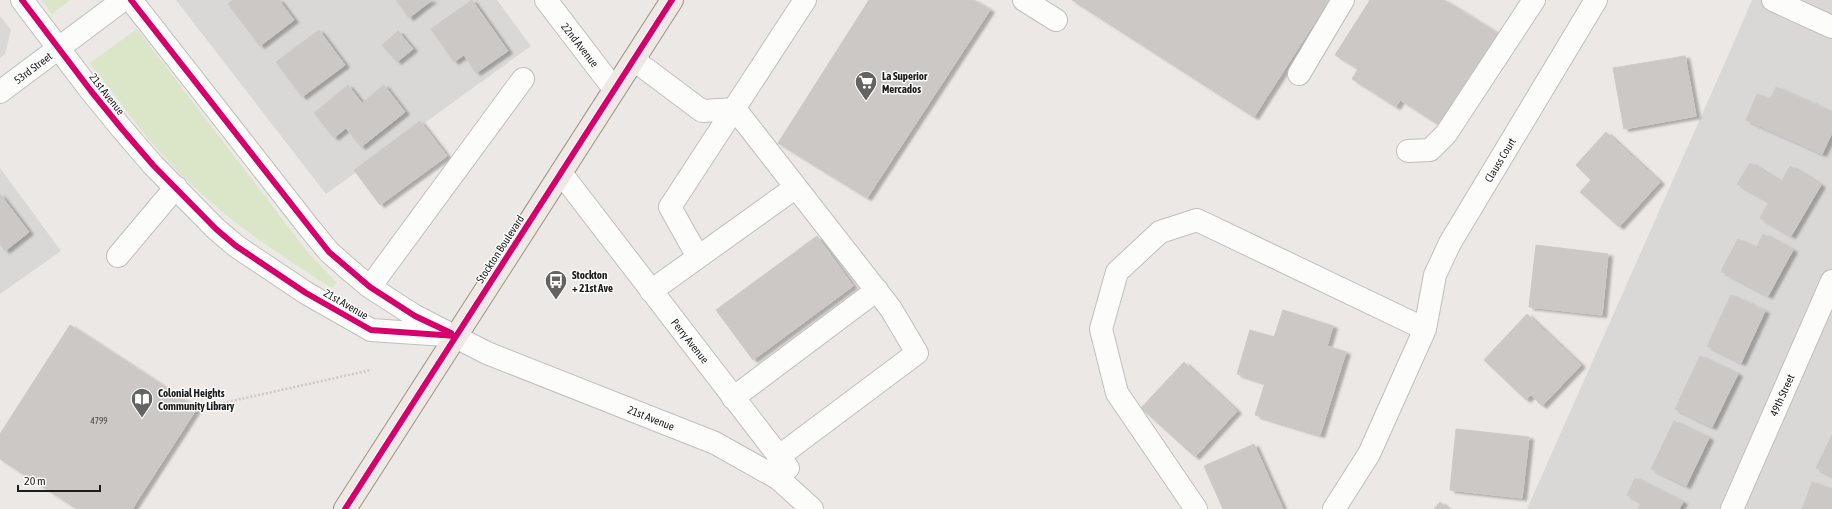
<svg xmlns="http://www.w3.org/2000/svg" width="1832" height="509" viewBox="0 0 1832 509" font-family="'Asap Condensed',sans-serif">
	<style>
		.residential { fill: #dad8d6 }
		.grass { fill: #dbe5c7 }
		.building { fill: #cbc8c6; stroke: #cdc9c7; filter: url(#shadow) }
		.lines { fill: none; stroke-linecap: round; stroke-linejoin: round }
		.minor-casing { stroke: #c0bfbd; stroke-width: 24 }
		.major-casing { stroke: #9e9284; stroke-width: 24 }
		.path { stroke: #d4c7c7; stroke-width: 2.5; stroke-dasharray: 2 2; stroke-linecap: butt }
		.minor { stroke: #fcfcfb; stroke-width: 22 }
		.major { stroke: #eee9e4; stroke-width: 22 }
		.cycleway-casing { stroke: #fff; stroke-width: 8 }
		.cycleway { stroke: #d6006c; stroke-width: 6 }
		.labels { text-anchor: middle; stroke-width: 3; stroke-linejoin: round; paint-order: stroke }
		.number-label { font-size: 9px; fill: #484746 }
		.street-label { font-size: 11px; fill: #1c1c1c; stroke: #fff }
		.poi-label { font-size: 11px; font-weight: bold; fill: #1c1c1c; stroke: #fff; text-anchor: start }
	</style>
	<defs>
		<filter id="shadow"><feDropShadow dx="4.5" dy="2.5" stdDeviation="1" flood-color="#0004"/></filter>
	</defs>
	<rect width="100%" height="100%" fill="#ebe8e5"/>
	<path class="residential" d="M176,0H497L531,46L326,194Z
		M1752,0H1832V509H1527L1727,58Z
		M0,16L11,30L5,54L0,58Z
		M0,168L61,251L0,294Z"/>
	<path class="grass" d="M41,0H70L52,14Z
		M137,29L309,254L337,283L332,288C273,251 216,213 168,161C140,131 116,96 90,63Z"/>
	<path class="building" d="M233,0H279L294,20L260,46L228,4Z
		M396,0H432L409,18Z
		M472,0L508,51L476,73L464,55L454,62L431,29Z
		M869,0H974L990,10L867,198L778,143Z
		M1072,0H1329L1254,117Z
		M1370,0H1444L1497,33L1439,125L1400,100L1396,107L1352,79L1358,69L1335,55Z
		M319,30L345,65L302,97L276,62Z
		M398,31L413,49L397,62L382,45Z
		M1685,56L1696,116L1624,129L1613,68Z
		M348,85L362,103L384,85L405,112L361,147L346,128L334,138L314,113Z
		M1776,87L1832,112V133L1822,154L1746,120L1757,94L1770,99Z
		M420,121L447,156L380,205L354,170Z
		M1606,132L1660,182L1619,227L1580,192L1591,180L1576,165Z
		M1750,163L1781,182L1790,166L1821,185L1791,236L1760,218L1769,202L1737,184Z
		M0,194L29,232L5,251L0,244Z
		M1763,234L1793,250L1768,296L1721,271L1738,239L1756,248Z
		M817,236L853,286L753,360L716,310Z
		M1536,245L1608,254L1602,315L1529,307Z
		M1731,295L1765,311L1741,363L1707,346Z
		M1283,310L1333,326L1327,346L1346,352L1320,435L1255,415L1265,383L1237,374L1250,330L1274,337Z
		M1527,314L1581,365L1542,406L1531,395L1526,400L1484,360Z
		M70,325L197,408L132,509H77L0,459V434Z
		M1700,356L1738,374L1712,427L1675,409Z
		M1184,362L1237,411L1195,457L1141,408Z
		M1674,421L1709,438L1686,486L1651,469Z
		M1456,429L1529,437L1522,498L1450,490Z
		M1832,435V476L1816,468Z
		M1254,444L1283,509H1223L1204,466Z
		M1635,478L1683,502L1679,509H1638L1641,502L1627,495Z
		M1812,482L1832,489V509H1802Z
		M1440,502L1448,509H1434Z"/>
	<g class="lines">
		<g class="minor-casing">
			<path id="minor" d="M22,0L91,91L122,129L153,165L216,229L236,246L306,293L371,330L445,335
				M131,0L307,225L329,252L353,273L370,287L415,316L487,353L715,443L779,479L812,509
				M546,0L614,89
				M1024,0L1056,20
				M1773,0L1832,27
				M634,60L702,111L735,109L891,309L917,353L778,457
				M1299,74L1343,0
				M0,92L123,0
				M1408,151L1430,150L1446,134L1534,0
				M561,173L788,468
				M118,256L176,187
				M698,257L670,207L805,0
				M370,287L523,79
				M651,291L796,187
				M733,398L877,290
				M1196,509L1117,393L1101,329L1117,272L1160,232L1197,220L1425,329
				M1334,509L1369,454L1425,329L1435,275L1450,243L1596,0
				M1732,509L1832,281"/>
		</g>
		<g class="major-casing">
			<path id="major" d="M345,509L672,0"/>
		</g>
		<path class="path" d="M223,403L371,370"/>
		<use href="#minor" class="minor"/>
		<use href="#major" class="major"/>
		<g class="cycleway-casing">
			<path id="cycleway" d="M22,0L91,91L122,129L153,165L216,229L236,246L306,293L371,330L456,336
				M131,0L329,252L370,287L415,316L451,333
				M345,509L672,0"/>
		</g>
		<use href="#cycleway" class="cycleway"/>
	</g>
	<defs>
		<g id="supermarket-pin" transform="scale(1.15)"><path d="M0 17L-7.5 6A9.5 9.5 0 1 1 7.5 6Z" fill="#646362" stroke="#fff"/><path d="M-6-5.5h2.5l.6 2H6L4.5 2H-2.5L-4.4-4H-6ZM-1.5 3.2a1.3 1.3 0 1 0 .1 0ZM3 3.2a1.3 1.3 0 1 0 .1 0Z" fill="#fff"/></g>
		<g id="bus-pin" transform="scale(1.15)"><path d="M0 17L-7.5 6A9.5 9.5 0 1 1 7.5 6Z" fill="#646362" stroke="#fff"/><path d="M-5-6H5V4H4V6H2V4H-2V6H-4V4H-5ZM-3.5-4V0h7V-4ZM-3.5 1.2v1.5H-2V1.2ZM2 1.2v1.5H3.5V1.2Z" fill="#fff"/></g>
		<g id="library-pin" transform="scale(1.15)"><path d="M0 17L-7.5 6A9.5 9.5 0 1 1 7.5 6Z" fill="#646362" stroke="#fff"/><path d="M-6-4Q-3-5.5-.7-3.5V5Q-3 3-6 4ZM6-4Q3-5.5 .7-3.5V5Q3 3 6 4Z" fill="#fff"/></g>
	</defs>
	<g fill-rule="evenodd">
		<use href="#supermarket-pin" x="866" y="82"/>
		<use href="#bus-pin" x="556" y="281"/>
		<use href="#library-pin" x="142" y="399"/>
	</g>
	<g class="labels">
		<g class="number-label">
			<text x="99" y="424">4799</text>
		</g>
		<g class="street-label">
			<text transform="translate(580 45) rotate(52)" y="4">22nd Avenue</text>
			<text transform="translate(33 68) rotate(-37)" y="4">53rd Street</text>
			<text transform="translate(107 94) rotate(52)" y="4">21st Avenue</text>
			<text transform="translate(1500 160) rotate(-59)" y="4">Clauss Court</text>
			<text transform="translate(500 249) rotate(-57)" y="4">Stockton Boulevard</text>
			<text transform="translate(346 304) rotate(30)" y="4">21st Avenue</text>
			<text transform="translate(690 341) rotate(52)" y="4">Perry Avenue</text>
			<text transform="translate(1782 395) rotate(-66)" y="4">49th Street</text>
			<text transform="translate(651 418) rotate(22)" y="4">21st Avenue</text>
		</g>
		<g class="poi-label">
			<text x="882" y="80">La Superior<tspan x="882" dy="13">Mercados</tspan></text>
			<text x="572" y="279">Stockton<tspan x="572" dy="13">+ 21st Ave</tspan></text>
			<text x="158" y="397">Colonial Heights<tspan x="158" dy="13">Community Library</tspan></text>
		</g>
	</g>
	<path d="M18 485v6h82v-6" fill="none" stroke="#1c1c1c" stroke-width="2"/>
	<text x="24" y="485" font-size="12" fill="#1c1c1c" stroke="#ffffff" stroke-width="3" paint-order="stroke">20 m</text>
</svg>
